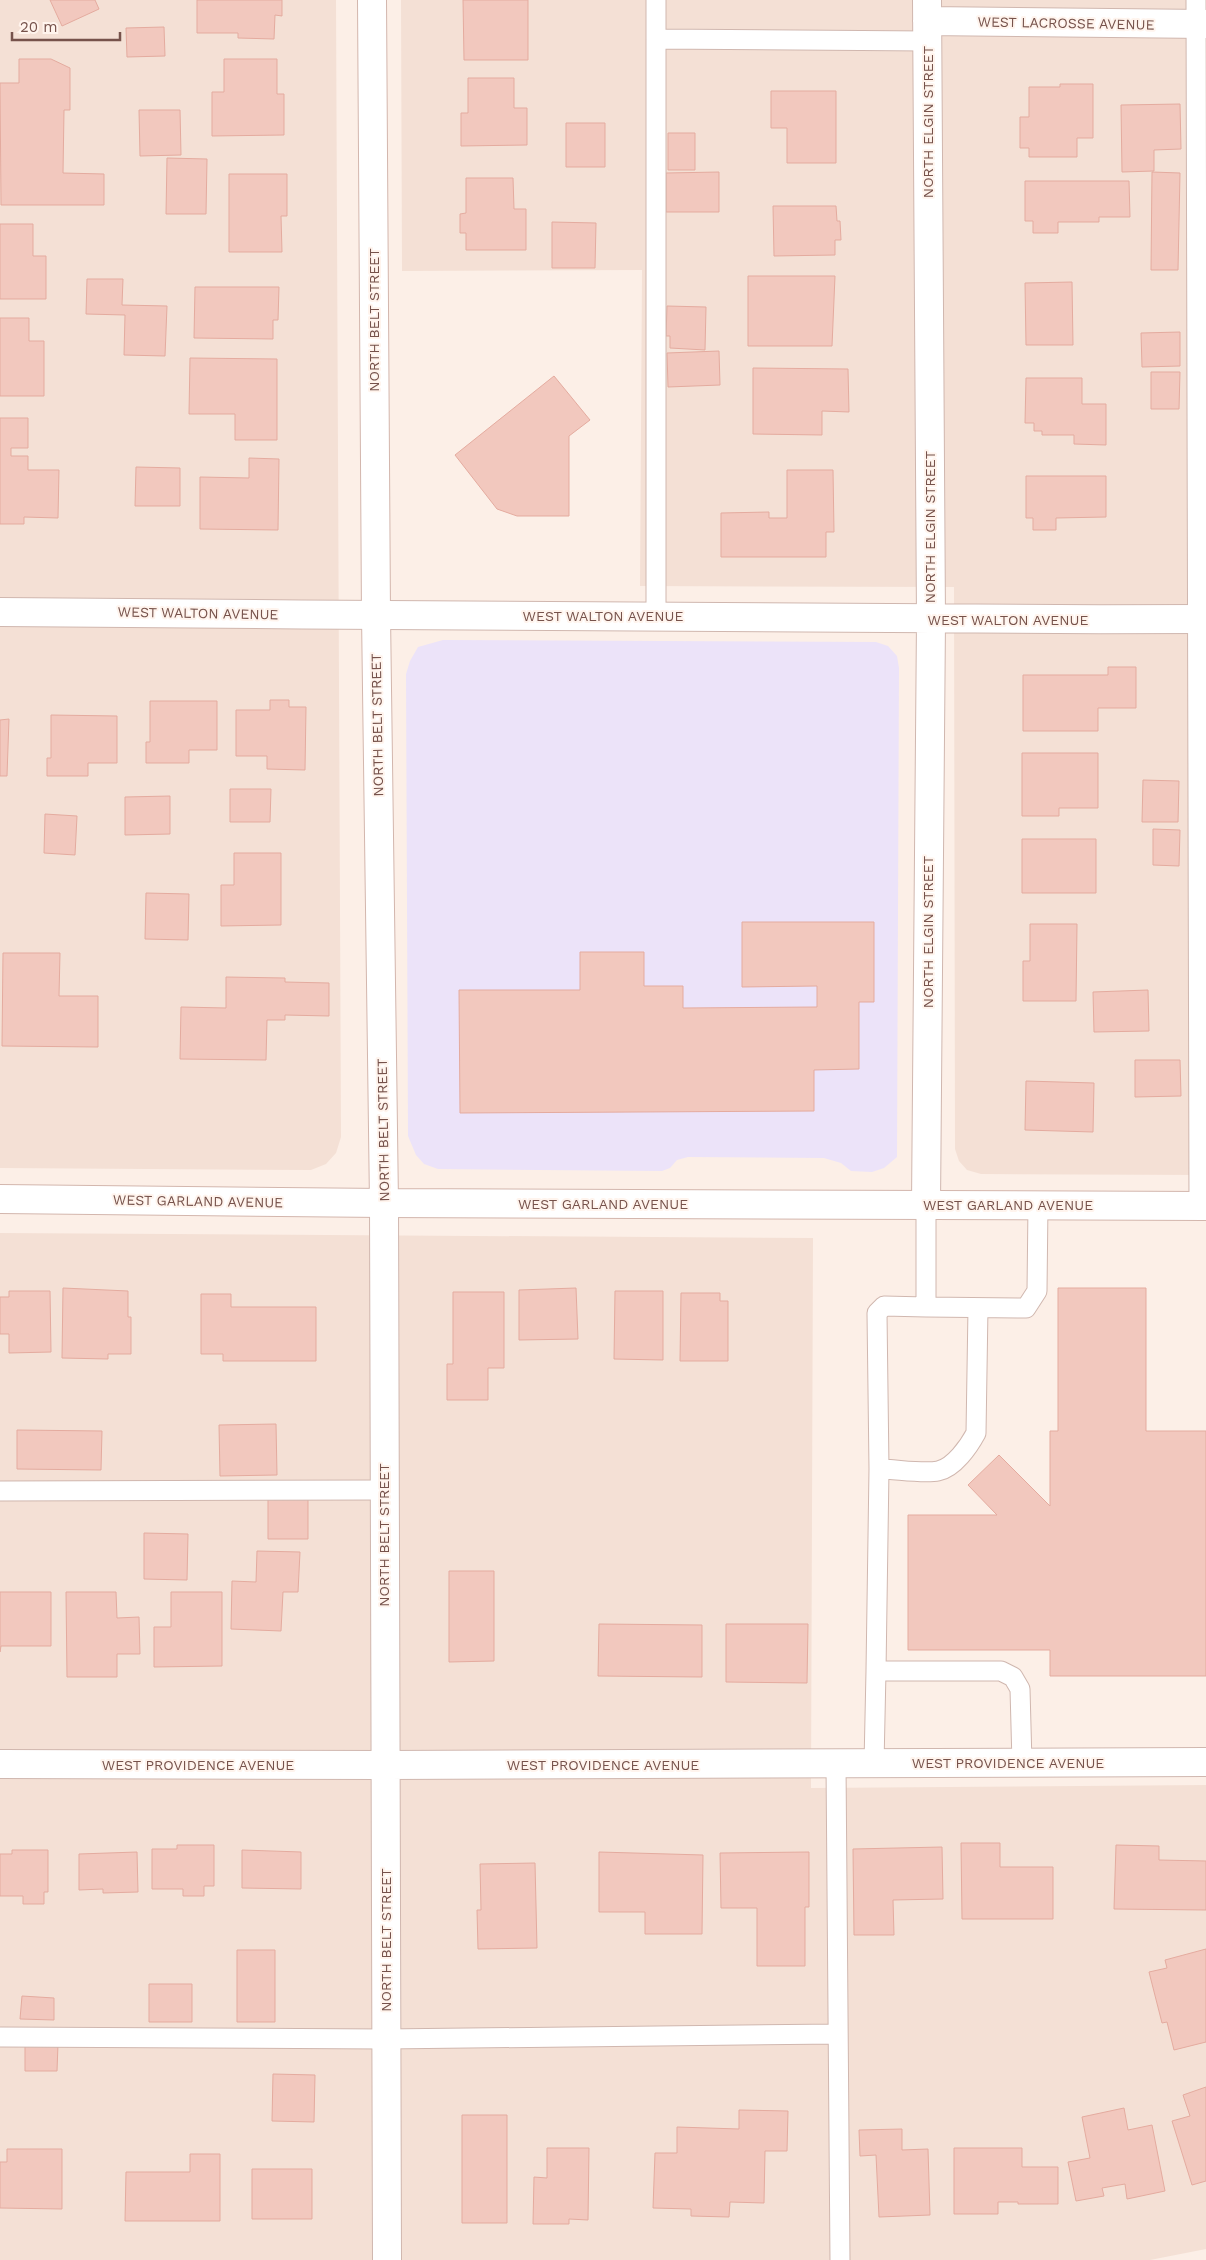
<svg xmlns="http://www.w3.org/2000/svg" width="1206" height="2260" viewBox="0 0 1206 2260" font-family="'Work Sans',sans-serif">
	<style>
		.residential { fill: #f4e0d5 }
		.education { fill: #ece3f9 }
		.building { fill: #f2c8be; stroke: #e4ab9f }
		.lines { fill: none; stroke-linecap: round; stroke-linejoin: round }
		.lane-casing { stroke: #d0b7af; stroke-width: 21 }
		.street-casing { stroke: #d0b7af; stroke-width: 30 }
		.secondary-casing { stroke: #d3b6ad; stroke-width: 30 }
		.lane { stroke: #fff; stroke-width: 19 }
		.street { stroke: #fff; stroke-width: 28 }
		.secondary { stroke: #fff; stroke-width: 28 }
		.labels { text-anchor: middle; stroke-width: 4; stroke-linejoin: round; paint-order: stroke }
		.street-label { font-size: 14px; fill: #76524b; stroke: #fff4ed }
	</style>
	<rect width="100%" height="100%" fill="#fcefe7"/>
	<path class="residential" d="M0,0H336L341,1137L336,1153L326,1164L311,1170L0,1168Z
		M401,0H1206V1175L981,1174L967,1170L959,1161L955,1149L954,587L640,586L642,270L402,271Z
		M0,1233L813,1238L811,1788L1206,1785V2249L1150,2260H0Z"/>
	<path class="education" d="M443,640L876,642L888,646L897,656L899,668L897,1157L884,1168L872,1172L851,1171L841,1163L824,1158L688,1157L677,1160L670,1168L662,1171L438,1169L424,1164L416,1155L408,1136L406,674L410,661L418,647Z"/>
	<path class="building" d="M50,0H95L99,9L62,26Z
		M197,0H282V16L275,15L274,39L238,38V33H197Z
		M463,0H528V60H464Z
		M164,27L165,56L127,57L126,28Z
		M19,59H51L70,68V110H64L63,173L104,174V205H1L0,83H19Z
		M224,59H277V94H284V135L212,136V92H224Z
		M468,78H514V108H527V145L461,146V113H468Z
		M1060,84H1093V138H1077V157H1029V148H1020V117H1029V87H1060Z
		M771,91H836V163H787V128H771Z
		M1180,104L1181,149L1154,150V171L1122,172L1121,105Z
		M139,110H180L181,155L140,156Z
		M566,123H605V167H566Z
		M668,133H695V170H668Z
		M167,158L207,159L206,214H166Z
		M719,172V212H666V173Z
		M1152,172L1180,173L1178,270H1151Z
		M229,174H287V216H281L282,252H229Z
		M466,178H513L514,209H526V250H466V233H460V214L466,213Z
		M1025,181H1129L1130,217H1099V222H1058V233H1033V221H1025Z
		M773,206H836L837,221H840L841,240H835V255L774,256Z
		M552,222L596,223L595,268H552Z
		M0,224H33V256H46V299H0Z
		M748,276H835L832,346H748Z
		M87,279H123L122,305L167,306L165,356L124,355L125,315L86,314Z
		M1072,282L1073,345H1026L1025,283Z
		M195,287H279L278,320H273V339L194,338Z
		M667,306L706,307L705,350L670,348V336H666Z
		M0,318H29V341H44V396H0Z
		M1180,332V366L1142,367L1141,333Z
		M719,351L720,385L668,387L667,353Z
		M190,358L277,359V440H235V414H189Z
		M753,368L848,369L849,412L822,411V435L753,434Z
		M1151,372H1180L1179,409H1151Z
		M554,376L590,420L569,436V516H517L497,509L455,455Z
		M1026,378H1082V404H1106V445L1074,444V435H1042V431H1034V423H1025Z
		M0,418H28V448H11V456H28V470H59L58,518L24,517V524H0Z
		M249,458L279,459L278,530L200,529V477L249,478Z
		M136,467L180,468V506H135Z
		M787,470H833L834,532H826V557H721V513L769,512V518H787Z
		M1026,476H1106V517L1056,518V530H1033V518H1026Z
		M1108,667H1136V708H1098V731H1023V675H1108Z
		M270,700H289V707H306L305,770L267,769V756H236V710H270Z
		M150,701H217V750H189V763H146V742H150Z
		M51,715L117,716V763H88V776H47V758H51Z
		M9,719L7,776H0V720Z
		M1022,753H1098V808H1059V816H1022Z
		M1143,780L1179,781L1178,822H1142Z
		M230,789H271L270,822H230Z
		M170,796V834L125,835V797Z
		M45,814L77,816L75,855L44,853Z
		M1153,829L1180,830L1179,866L1153,865Z
		M1022,839H1096V893H1022Z
		M234,853H281V925L221,926V885H234Z
		M146,893L189,894L188,940L145,939Z
		M742,922H874V1002H859V1069L814,1070V1111L460,1113L459,990H580V952H644V986H683V1008L817,1007V986L742,987Z
		M1030,924H1077L1076,1001H1023V961H1030Z
		M3,953H60L59,996H98V1047L2,1046Z
		M226,977L285,978V982L329,983V1016L285,1015V1020H267L266,1060L180,1059L181,1007L226,1008Z
		M1148,990L1149,1031L1094,1032L1093,992Z
		M1135,1060H1180L1181,1096L1135,1097Z
		M1026,1081L1094,1083L1093,1132L1025,1130Z
		M63,1288L128,1291V1317H131V1354H108V1359L62,1358Z
		M576,1288L578,1339L519,1340V1290Z
		M1058,1288H1146V1431H1206V1676H1050V1650H908V1515H997L968,1485L999,1455L1050,1506V1431H1058Z
		M9,1291H50L51,1352L9,1353V1334H0V1297H9Z
		M615,1291H663V1360L614,1359Z
		M453,1292H504V1368H488V1400H447V1364H453Z
		M681,1293H720V1301H728V1361H680Z
		M201,1294H231V1307H316V1361H223V1354H201Z
		M276,1424L277,1475L220,1476L219,1425Z
		M17,1430L102,1431L101,1470L17,1469Z
		M268,1497H308V1539H268Z
		M144,1533L188,1534L187,1580L144,1579Z
		M257,1551L300,1552L298,1592H283L281,1631L231,1629L232,1581L256,1582Z
		M449,1571H494V1661L449,1662Z
		M0,1592H51V1646H1L0,1652Z
		M66,1592H116L117,1618L139,1617L140,1654H117V1677H67Z
		M171,1592H222V1666L154,1667V1627H171Z
		M599,1624L702,1625V1677L598,1676Z
		M726,1624H808L807,1683L726,1682Z
		M961,1843H1000V1867H1053V1919H962Z
		M177,1845H214V1886H204V1896H183V1889H152V1849H177Z
		M1116,1845L1159,1846V1860L1206,1861V1910L1114,1909Z
		M942,1847L943,1899L893,1900L894,1935H854L853,1849Z
		M12,1850H48V1892H44V1904H23V1896H0V1854H12Z
		M242,1850L301,1852V1889L242,1888Z
		M137,1852L138,1892L103,1893V1889L79,1890V1854Z
		M599,1852L703,1855L702,1934H645V1912H599Z
		M809,1852V1907H805V1966H757V1908H721L720,1853Z
		M535,1863L537,1948L478,1949L477,1910H481L480,1864Z
		M1206,1949V2042L1174,2050L1167,2022L1162,2023L1149,1972L1167,1968L1165,1960Z
		M237,1950H275V2022H237Z
		M149,1984H192V2022H149Z
		M22,1996L54,1998V2020L20,2019Z
		M25,2044H58L57,2071H25Z
		M273,2074L315,2075L314,2122L272,2121Z
		M1206,2087V2181L1192,2185L1172,2121L1190,2116L1183,2095Z
		M1124,2108L1128,2130L1152,2125L1165,2191L1127,2199L1125,2184L1102,2188L1104,2196L1076,2201L1068,2162L1090,2158L1082,2117Z
		M739,2110L788,2111L787,2151H765L764,2203L730,2202L729,2217L691,2216V2209L653,2208L655,2153H677V2127L739,2129Z
		M462,2115H507V2223H462Z
		M902,2129V2150L928,2149L930,2215L879,2217L876,2155L860,2156L859,2130Z
		M547,2148H589L588,2220L569,2219V2224H533L534,2177L547,2178Z
		M954,2148H1022V2167H1058V2204H1018V2202H998V2214H954Z
		M7,2149H62V2209L0,2208V2162H7Z
		M190,2154H220V2221H125L126,2172H190Z
		M252,2169H312V2219H252Z"/>
	<g class="lines">
		<g class="lane-casing">
			<path id="lane" d="M1196,0L1199,1206
				M656,39L927,41
				M656,616V0
				M926,1205V1307L1026,1308L1037,1291L1038,1205
				M926,1307L884,1306L877,1313L879,1469C895,1469 923,1474 938,1471C954,1468 969,1446 976,1433L978,1308
				M0,1491L384,1490
				M876,1671L879,1469
				M836,1764L840,2260
				M874,1764L876,1671H1001L1013,1677L1020,1689L1022,1763
				M0,2037L385,2039L838,2034"/>
		</g>
		<g class="street-casing">
			<path id="street" d="M927,21L1206,24
				M0,612C402,615 804,620 1206,619
				M384,1203L387,2260
				M926,1205L931,620L927,0
				M0,1764L386,1765L1206,1762"/>
		</g>
		<g class="secondary-casing">
			<path id="secondary" d="M372,0L376,615L384,1203
				M0,1199L384,1203L1206,1206"/>
		</g>
		<use href="#lane" class="lane"/>
		<use href="#street" class="street"/>
		<use href="#secondary" class="secondary"/>
	</g>
	<g class="labels">
		<g class="street-label">
			<text transform="translate(1066 23) rotate(1)" y="5">WEST LACROSSE AVENUE</text>
			<text transform="translate(928 122) rotate(-90)" y="5">NORTH ELGIN STREET</text>
			<text transform="translate(374 320) rotate(-90)" y="5">NORTH BELT STREET</text>
			<text transform="translate(930 527) rotate(-90)" y="5">NORTH ELGIN STREET</text>
			<text transform="translate(198 613) rotate(1)" y="5">WEST WALTON AVENUE</text>
			<text x="603" y="621">WEST WALTON AVENUE</text>
			<text x="1008" y="625">WEST WALTON AVENUE</text>
			<text transform="translate(377 725) rotate(-91)" y="5">NORTH BELT STREET</text>
			<text transform="translate(928 932) rotate(-90)" y="5">NORTH ELGIN STREET</text>
			<text transform="translate(383 1130) rotate(-91)" y="5">NORTH BELT STREET</text>
			<text transform="translate(198 1201) rotate(1)" y="5">WEST GARLAND AVENUE</text>
			<text x="603" y="1209">WEST GARLAND AVENUE</text>
			<text x="1008" y="1210">WEST GARLAND AVENUE</text>
			<text transform="translate(384 1535) rotate(-90)" y="5">NORTH BELT STREET</text>
			<text x="1008" y="1768">WEST PROVIDENCE AVENUE</text>
			<text x="198" y="1770">WEST PROVIDENCE AVENUE</text>
			<text x="603" y="1770">WEST PROVIDENCE AVENUE</text>
			<text transform="translate(386 1940) rotate(-90)" y="5">NORTH BELT STREET</text>
		</g>
	</g>
	<path d="M12 32v8h108v-8" fill="none" stroke="#76524b" stroke-width="2.5"/>
	<text x="20" y="32" font-size="15" fill="#76524b" stroke="#fff4ed" stroke-width="4" paint-order="stroke">20 m</text>
</svg>
